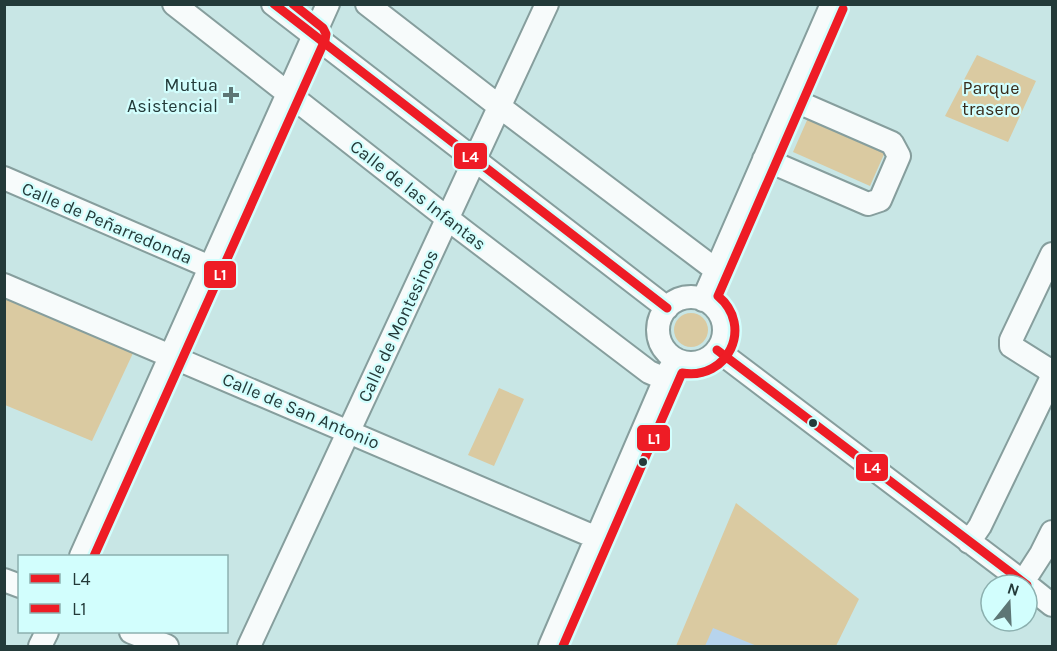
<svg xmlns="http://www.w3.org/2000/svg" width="1057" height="651" viewBox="0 0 1057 651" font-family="Karla,sans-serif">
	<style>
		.green { fill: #dacaa1 }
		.water { fill: #b7d4ed }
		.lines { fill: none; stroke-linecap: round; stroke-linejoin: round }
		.minor-casing { stroke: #869e9d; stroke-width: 26 }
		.minor { stroke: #f7fbfb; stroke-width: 22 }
		.bus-1-casing { stroke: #d2fefd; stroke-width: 14 }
		.bus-2-casing { stroke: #d2fefd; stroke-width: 14 }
		.bus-1 { stroke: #ee1c25; stroke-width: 9 }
		.bus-2 { stroke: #ee1c25; stroke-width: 9 }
		.poi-dot { fill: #5d7675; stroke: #d2fefd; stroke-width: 2 }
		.bus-dot { fill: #233a39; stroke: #d2fefd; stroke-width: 2 }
		.labels { text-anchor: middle; stroke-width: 4.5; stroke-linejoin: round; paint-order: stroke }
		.poi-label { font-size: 18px; fill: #233a39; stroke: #d2fefd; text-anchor: end }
		.park-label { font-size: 18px; fill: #392b1a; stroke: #d2fefd }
		.street-label { font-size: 18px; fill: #233a39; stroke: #d2fefd }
		.line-badge { stroke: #d2fefd; stroke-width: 2 }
		.badge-label { font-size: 16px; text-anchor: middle; font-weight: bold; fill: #fff }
	</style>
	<rect width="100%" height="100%" fill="#c8e6e5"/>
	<path class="green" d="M977,55L1036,81L1008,142L945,116Z
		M808,118L885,152L870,186L793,152Z
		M4,296L134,351L92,441L5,405Z
		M674 330a17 17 0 1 1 34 0a17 17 0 1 1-34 0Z
		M499,388L524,399L494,466L468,455Z
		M736,503L859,599L836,646H676Z"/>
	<path class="water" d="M713,628L757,646H705Z"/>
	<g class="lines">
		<g class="minor-casing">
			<path id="minor" d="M174,4L461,229L649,372L665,379
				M273,4L667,308
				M367,4L500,107L716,270
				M764,159L868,204L880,200L899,156L892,143L791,99
				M4,178L210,267
				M4,285L597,538
				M658 330a33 33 0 1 1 66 0a33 33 0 1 1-66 0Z
				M703,300L832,4
				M717,350L1027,585
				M969,542L980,526L1051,379L1050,373L1046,368L1011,346V340L1052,254
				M81,556L328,4
				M4,580L20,586
				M1023,582L1041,554L1052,532
				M1027,585L1052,605
				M131,632L167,646
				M40,646L47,632
				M249,646L547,4
				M550,646L665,379L675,359"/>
		</g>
		<use href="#minor" class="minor"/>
		<g class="bus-1-casing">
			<path id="bus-1" d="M274,4L667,308
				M717,350L1027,585"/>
		</g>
		<g class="bus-2-casing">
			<path id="bus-2" d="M94,556L325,40L326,34L323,28L293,4
				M563,646L682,373C728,381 754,326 718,296L843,9"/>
		</g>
		<use href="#bus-1" class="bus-1"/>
		<use href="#bus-2" class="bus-2"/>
	</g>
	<path class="poi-dot" d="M228 86h6v6h6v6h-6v6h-6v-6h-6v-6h6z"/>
	<g class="bus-dot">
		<circle cx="813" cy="423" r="5"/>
		<circle cx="643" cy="462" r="5"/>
	</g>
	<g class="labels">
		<g class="poi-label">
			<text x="218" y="91">Mutua<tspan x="218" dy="21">Asistencial</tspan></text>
		</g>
		<g class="park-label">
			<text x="991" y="94">Parque<tspan x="991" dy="21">trasero</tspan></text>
		</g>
		<g class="street-label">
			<text transform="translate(418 195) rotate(38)" y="6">Calle de las Infantas</text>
			<text transform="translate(107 223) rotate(23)" y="6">Calle de Peñarredonda</text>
			<text transform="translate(398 326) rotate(-65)" y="6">Calle de Montesinos</text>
			<text transform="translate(301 411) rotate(23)" y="6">Calle de San Antonio</text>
		</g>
	</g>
	<g class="line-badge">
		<rect x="453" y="142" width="35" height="28" rx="6" fill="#ee1c25"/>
		<rect x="203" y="260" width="34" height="29" rx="6" fill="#ee1c25"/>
		<rect x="636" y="424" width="35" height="28" rx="6" fill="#ee1c25"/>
		<rect x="855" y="453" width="34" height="29" rx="6" fill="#ee1c25"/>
	</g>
	<g class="badge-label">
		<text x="470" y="162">L4</text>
		<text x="220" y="280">L1</text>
		<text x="654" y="444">L1</text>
		<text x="872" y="473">L4</text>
	</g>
	<rect width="1057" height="651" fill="none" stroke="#233a39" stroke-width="12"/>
	<rect x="18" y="555" width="210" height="78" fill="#d2fefd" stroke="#8cb0af" stroke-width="1.5"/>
	<rect x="30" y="574" width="30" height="9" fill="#ee1c25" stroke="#8cb0af" stroke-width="1.5"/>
	<text x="72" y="585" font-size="18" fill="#233a39">L4</text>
	<rect x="30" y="604" width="30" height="9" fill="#ee1c25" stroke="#8cb0af" stroke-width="1.5"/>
	<text x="72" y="615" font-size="18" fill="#233a39">L1</text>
	<g transform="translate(1009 603) rotate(18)"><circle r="28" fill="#d2fefd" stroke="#8cb0af" stroke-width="1.5"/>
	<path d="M0-4.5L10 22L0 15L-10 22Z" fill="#5d7675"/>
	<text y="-9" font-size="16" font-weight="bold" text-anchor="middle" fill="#233a39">N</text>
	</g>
</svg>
